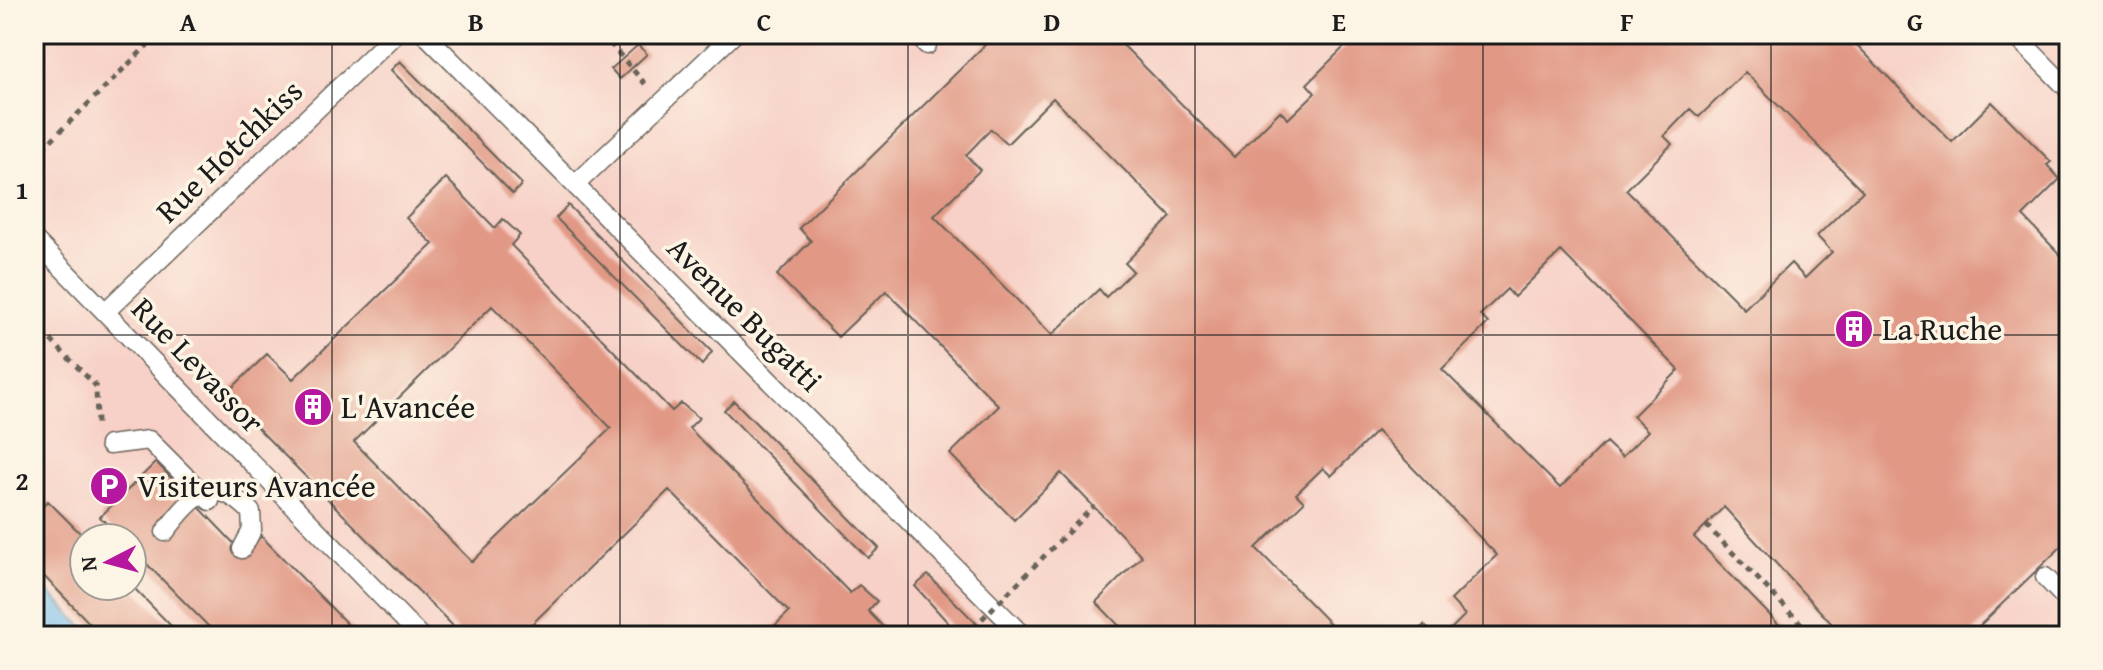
<svg xmlns="http://www.w3.org/2000/svg" width="2103" height="670" viewBox="0 0 2103 670" font-family="'Gentium Book Plus',serif">
	<style>
		.built { fill: #f7d1c7; fill-rule: evenodd }
		.water { fill: #74bbeb; stroke: #486c84; stroke-width: 2 }
		.building { fill: #e19985; fill-rule: evenodd }
		.lines { fill: none; stroke-linecap: round; stroke-linejoin: round }
		.service-casing { stroke: #696259; stroke-width: 21 }
		.path { stroke: #696259; stroke-width: 5; stroke-dasharray: 6 6; stroke-linecap: butt }
		.service { stroke: #fff; stroke-width: 18 }
		.path-bridge { stroke: #696259; stroke-width: 5; stroke-dasharray: 6 6; stroke-linecap: butt }
		.grid { fill: none; stroke: #1c1c1c; stroke-width: 2; stroke-opacity: 0.55 }
		.labels { text-anchor: middle; stroke-width: 7; stroke-linejoin: round; paint-order: stroke }
		.street-label { font-size: 32px; fill: #1c1c1c; stroke: #fcf5e5 }
		.poi-label { font-size: 32px; fill: #1c1c1c; stroke: #fcf5e5; text-anchor: start }
		.neatline { fill: none; stroke: #1c1c1c; stroke-width: 3 }
		.grid-label { font-size: 26px; text-anchor: middle; font-weight: bold; fill: #1c1c1c }
	</style>
	<rect width="100%" height="100%" fill="#fcf5e5"/>
	<filter id="ink" filterUnits="userSpaceOnUse"><feTurbulence type="fractalNoise" baseFrequency=".0125" numOctaves="2"/><feDisplacementMap in="SourceGraphic" scale="16" xChannelSelector="R" yChannelSelector="G"/><feConvolveMatrix kernelMatrix="1 2 1 2 8 2 1 2 1" color-interpolation-filters="sRGB"/></filter>
	<filter id="wash" filterUnits="userSpaceOnUse"><feTurbulence type="fractalNoise" baseFrequency=".006" numOctaves="4" result="noise"/><feDisplacementMap in="SourceGraphic" scale="32" xChannelSelector="R" yChannelSelector="G"/><feGaussianBlur stdDeviation="1.8" result="paint"/><feColorMatrix in="noise" values="0 0 0 0 0 0 0 0 0 0 0 0 0 0 0 0 0 1.4 0 .05"/><feComposite in="paint" operator="in"/></filter>
	<g filter="url(#wash)">
		<rect width="100%" height="100%" fill="#f7e4cb"/>
		<path class="built" d="M34,34H2069V636H34ZM84,538H132V586H84Z"/>
		<path class="water" d="M34,577L92,636H34Z"/>
		<g id="blocks">
			<path class="building" d="M996,34H1120L1116,38L1234,157L1280,111L1288,119L1315,93L1307,84L1353,38L1349,34H1846L1952,142L1992,102L2051,162L2047,165L2060,179L2023,216L2069,264V539L1969,636H1843L1724,507L1694,537L1790,636H1444L1465,615L1451,600L1497,555L1377,431L1331,476L1323,468L1296,494L1304,502L1256,548L1342,636H1221L1211,625L1199,636H1129L1096,602L1142,556L1061,473L1014,520L950,454L999,406L886,291L838,337L777,275L811,241L799,228ZM1745,72L1863,191L1817,236L1832,252L1805,278L1791,263L1744,309L1626,190L1672,144L1664,136L1690,109L1699,117ZM1053,98L1171,217L1125,263L1133,271L1106,297L1099,289L1052,335L934,216L980,170L966,155L991,129L1007,144ZM1561,251L1679,370L1633,416L1648,431L1622,457L1606,442L1560,488L1442,369L1488,323L1480,315L1507,289L1514,297Z
				M638,45L647,54L620,79L611,69Z
				M400,61L522,184L513,194L391,70Z
				M446,178L495,228L503,219L520,235L511,245L672,411L681,403L699,418L689,428L850,593L859,585L877,601L868,611L892,636H764L789,612L669,490L532,624L544,636H463L225,395L267,354L293,379L433,244L406,218ZM492,306L611,428L472,562L354,442Z
				M568,205L712,352L702,365L556,218Z
				M734,401L879,548L868,558L724,410Z
				M156,462L244,554L261,536L359,636H218L132,549V538H121L100,517Z
				M48,501L84,537V586H132L181,636H102L34,566V514Z
				M928,575L989,636H960L915,586Z
				M1424,625L1435,636H1413Z"/>
		</g>
	</g>
	<g filter="url(#ink)">
		<use href="#blocks" fill-opacity="0" stroke="#696259" stroke-width="2"/>
		<g class="lines">
			<g class="service-casing">
				<path id="service" d="M425,34L1023,636
					M916,34L927,45
					M2014,34L2069,90
					M575,185L734,34
					M34,239L420,636
					M105,312L395,34
					M109,445L149,440L210,501
					M165,532C192,497 212,472 251,512L252,530L242,549
					M2045,577L2069,602"/>
			</g>
			<path class="path" d="M602,34L646,85
				M34,157L159,34
				M34,323L96,386L97,424
				M1706,525L1813,636"/>
			<use href="#service" class="service"/>
			<path class="path-bridge" d="M965,636L1093,507"/>
		</g>
	</g>
	<path class="grid" d="M332,34V636M620,34V636M908,34V636M1195,34V636M1483,34V636M1771,34V636M34,335H2069"/>
	<defs>
		<g id="building-disc" transform="scale(2)"><circle r="9.5" fill="#b5179e" stroke="#fcf5e5"/><path d="M-4-6H4V6H1V3H-1V6H-4ZM-2.5-4.3h1.7v1.8h-1.7ZM.8-4.3h1.7v1.8H.8ZM-2.5-1h1.7V.8h-1.7ZM.8-1h1.7V.8H.8Z" fill="#fff"/></g>
		<g id="parking-disc" transform="scale(2)"><circle r="9.5" fill="#b5179e" stroke="#fcf5e5"/><path d="M-3.5-5.5H1a3.5 3.5 0 0 1 0 7H-1V5.5H-3.5ZM-1-3.4V-.6H.8a1.4 1.4 0 0 0 0-2.8Z" fill="#fff"/></g>
	</defs>
	<g fill-rule="evenodd">
		<use href="#building-disc" x="1854" y="329"/>
		<use href="#building-disc" x="313" y="407"/>
		<use href="#parking-disc" x="109" y="486"/>
	</g>
	<g class="labels">
		<g class="street-label">
			<text transform="translate(229 151) rotate(-44)" y="11">Rue Hotchkiss</text>
			<text transform="translate(745 314) rotate(45)" y="11">Avenue Bugatti</text>
			<text transform="translate(198 365) rotate(46)" y="11">Rue Levassor</text>
		</g>
		<g class="poi-label">
			<text x="1882" y="340">La Ruche</text>
			<text x="341" y="418">L'Avancée</text>
			<text x="137" y="497">Visiteurs Avancée</text>
		</g>
	</g>
	<rect width="2103" height="670" fill="none" stroke="#fcf5e5" stroke-width="88"/>
	<g transform="translate(108 562) rotate(264)"><circle r="38" fill="#fcf5e5" stroke="#a29e95" stroke-width="2"/>
	<path d="M0-6L14 30L0 20L-14 30Z" fill="#b5179e"/>
	<text y="-12" font-size="22" font-weight="bold" text-anchor="middle" fill="#1c1c1c">N</text>
	</g>
	<rect x="44" y="44" width="2015" height="582" class="neatline"/>
	<g class="grid-label">
		<text x="188" y="31">A</text>
		<text x="476" y="31">B</text>
		<text x="764" y="31">C</text>
		<text x="1052" y="31">D</text>
		<text x="1339" y="31">E</text>
		<text x="1627" y="31">F</text>
		<text x="1915" y="31">G</text>
		<text x="22" y="199">1</text>
		<text x="22" y="490">2</text>
	</g>
</svg>
